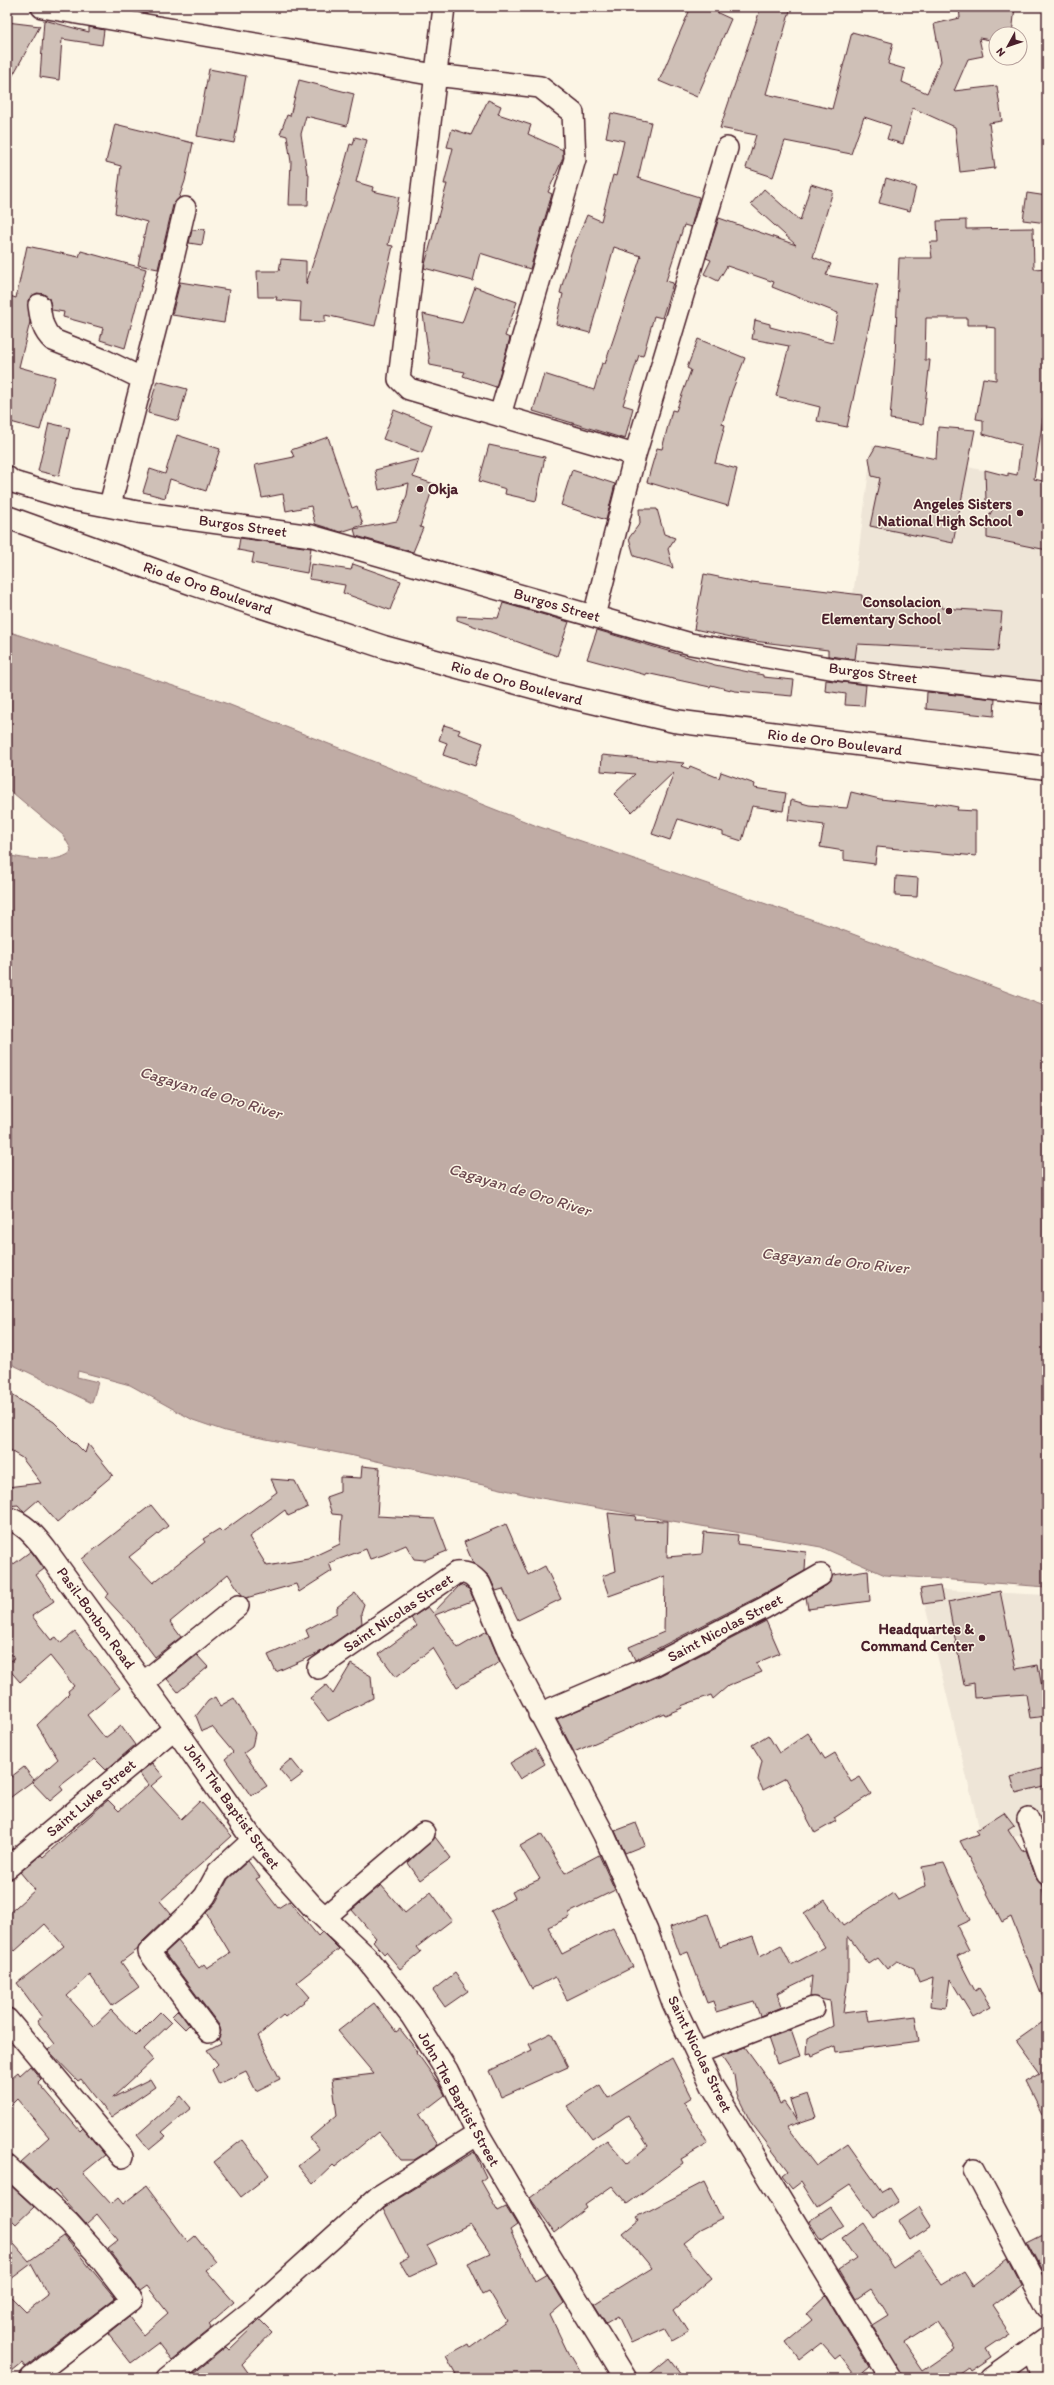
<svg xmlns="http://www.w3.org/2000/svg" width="1054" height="2385" viewBox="0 0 1054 2385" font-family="Itim,sans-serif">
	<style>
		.built { fill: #eee5d7 }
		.water { fill: #c0aca5; stroke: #917474 }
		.building { fill: #cfc0b7; stroke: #4a1f2b; fill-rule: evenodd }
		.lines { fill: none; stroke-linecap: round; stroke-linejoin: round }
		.street-casing { stroke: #4a1f2b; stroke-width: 24 }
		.secondary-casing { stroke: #4a1f2b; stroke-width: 25 }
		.street { stroke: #fcf5e5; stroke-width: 21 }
		.secondary { stroke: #fcf5e5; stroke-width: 22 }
		.poi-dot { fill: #4a1f2b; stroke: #fcf5e5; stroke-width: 1.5 }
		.labels { text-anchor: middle; stroke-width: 3; stroke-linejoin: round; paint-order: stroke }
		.poi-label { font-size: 15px; font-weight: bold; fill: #4a1f2b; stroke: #fcf5e5; text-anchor: end }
		.street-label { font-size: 15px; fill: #4a1f2b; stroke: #fcf5e5 }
		.water-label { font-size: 16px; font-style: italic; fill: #6d4950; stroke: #fcf5e5 }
	</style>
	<rect width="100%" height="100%" fill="#fcf5e5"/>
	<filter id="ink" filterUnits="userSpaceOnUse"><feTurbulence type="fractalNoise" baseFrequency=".025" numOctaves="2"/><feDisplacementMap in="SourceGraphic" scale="8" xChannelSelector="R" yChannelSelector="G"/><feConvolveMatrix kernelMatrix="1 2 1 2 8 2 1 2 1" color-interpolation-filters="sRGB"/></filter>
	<g filter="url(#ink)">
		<path class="built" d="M872,446L1000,474L1047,488V692L845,659Z
			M921,1589L1047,1595V1829L983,1844Z"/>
		<path class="water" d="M7,631L225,703L537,826L834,927L1047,1007V1587L885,1575L821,1547L541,1498L354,1456L225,1431L193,1420L130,1385L78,1371L77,1377L98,1382L92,1403L7,1362V855C24,859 55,864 70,853L71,849L63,835L7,788Z"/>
		<path class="building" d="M691,7H720L718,13L731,19L697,97L659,81Z
			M761,7H791L766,94L832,109L852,32L893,43L888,64L905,69L902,82L927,93L941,61L934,24L960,18L959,7H1015L1012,34H996V41L979,38L983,56L968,59L954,91L997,86L1002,121L989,123L995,168L960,172L955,127L913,108L903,144L887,139L891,126L864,117L851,154L785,141L773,177L746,168L756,135L720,128Z
			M44,20L89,32V27L104,30L102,45L62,39L59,80L40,77Z
			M7,22L40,26L7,86Z
			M209,69L246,76L234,143L197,136Z
			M299,80L354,94L347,126L306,116L301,134L307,173L309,174L308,205H289L291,162L287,136L280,134L287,115L290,116Z
			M488,100L501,106L498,114L531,125L528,134L563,150V158L548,192L552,194L530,269L480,253L473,281L424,268L447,184H444L453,148L447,147L452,129L471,135Z
			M611,113L651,122L638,178L699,197L691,227L684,225L666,281L673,283L662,318L654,316L643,356L639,355L623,405L633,408L625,439L533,411L544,374L594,390L602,363L605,364L641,256L614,247L590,333L556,324L563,294L560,293L571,253L587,215L601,221L613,175L616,176L624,141L606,137Z
			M115,124L193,143L185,181L179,198L173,205L158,269L138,265L147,222L115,213L121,166L106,162Z
			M355,137L367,140L356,182L373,187L372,191L399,197L388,245L393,246L375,326L325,315V322L300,321L301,302L276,300L277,297H258L257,271H279L281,259L306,261V284L345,166H344L350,144L353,145Z
			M886,178L916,187L910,211L879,203Z
			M811,184L833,191L813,257L831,264L826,275L878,285L847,427L817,421L820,407L776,396L789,346L752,339L755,320L770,324V327L832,343L838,313L772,287L774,282L727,266L718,281L704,274L711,260L706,258L719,218L796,245L751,204L764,189L800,221Z
			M1027,193L1047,196V223L1023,220Z
			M966,220V229L1033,228L1034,269L1047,268V419L1043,418L1034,479L1047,482V550L987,538V520L996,503L986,501L985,470L1008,476V473L1017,475L1021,445L983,434V420L976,419L983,378L996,380V328L986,327L987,325H967V318H926L925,360H930L923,424L890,419L895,357L899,258H932L930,242H938L937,221Z
			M205,229L202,245L189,243L192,230Z
			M27,246L79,257L81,251L146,269L125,348L100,340L103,328L63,317L64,312L52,310L49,298L44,294L37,293L28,300L30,322L19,367L55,377L40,430L7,421V295L16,298Z
			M180,282L229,290L224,323L172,315Z
			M475,287L517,302L505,336L510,338L496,387L463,376L465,372L430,365L423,314L462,323Z
			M698,339L745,358L732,391L722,424L725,425L715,463L737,469L728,506L647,482L657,448L662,449L672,410L676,411L691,370L687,368Z
			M157,381L187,389L178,421L148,413Z
			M394,410L432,425L422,453L383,439Z
			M49,423L70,428L59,476L38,471Z
			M938,427L975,430L953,543L870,526L880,478L872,476L869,458L876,446L936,459Z
			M177,435L220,449L206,491L170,479L165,498L143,492L150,469L165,474Z
			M328,437L352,508L357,506L363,525L341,532L315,524L311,506L286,511L283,494L262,498L255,465L294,457L291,450Z
			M489,445L545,457L536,501L505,494L506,489L479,481Z
			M419,459L413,477L434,484L420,527L423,528L413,552L356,536L354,529L397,521L407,495L409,483L379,490L375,470Z
			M572,470L615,484L606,520L561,505Z
			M639,509H657L664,534L675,538L668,549L673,568L634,556L629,538L640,523Z
			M240,538L311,548L307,573L252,563L254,553L238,550Z
			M311,564L351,570L353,564L401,581L390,610L343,593L345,585L309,579Z
			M704,574L752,584V582L862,595V601L942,605V608L1002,612L998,651L857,644L855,659L828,656V650L745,640L694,629Z
			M503,603L569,622L557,656L457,620V616L498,618Z
			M597,630L715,665L763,675V677L794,680L792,696L735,691L711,685L710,687L646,673V675L587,659Z
			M826,680L866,685L864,706L845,705L846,694L825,691Z
			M927,692L995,699L994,716L926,709Z
			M444,725L460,730L458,734L483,743L475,766L443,755L447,743L439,740Z
			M602,755L684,763L681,766L689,769L690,766L719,778L721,772L755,784L754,788L786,793L783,811L752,806L742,841L723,835V832L678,819L670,840L652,834L674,772L632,812L614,794L635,774L601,771Z
			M851,792L880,799L935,805L936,803L958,807L957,810L976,811V856L877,847L875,864L844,860V851L820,847L824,825L788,820L791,800L809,805L847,808Z
			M896,876L918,878L917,897L895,896Z
			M12,1395L54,1422L85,1453L88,1444L113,1475L57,1522L38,1500L24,1512L18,1505L7,1506V1487L41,1483L22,1458L7,1449V1403Z
			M362,1466L380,1468L377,1516L435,1519L447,1551L425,1560L414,1559L406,1545L383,1555L370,1559L366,1549L329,1563L332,1571L299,1592L296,1584L246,1598L242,1595L228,1574L170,1622L181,1637L155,1657L131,1625L105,1597L109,1594L82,1559L151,1505L168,1526L129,1557L153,1583L205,1542L203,1539L219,1529L222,1532L277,1492L271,1479L295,1481L308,1507L288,1516L285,1510L249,1537L267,1566L308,1559L340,1544L342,1515L332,1514L326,1497L340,1492V1477L361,1478Z
			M608,1513L636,1516L635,1520L668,1521L667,1557L702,1554L704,1532L738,1535L737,1544L806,1552L805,1571L758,1597L635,1660L629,1647L664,1632L665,1576L609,1596L602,1576L616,1571Z
			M506,1524L528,1575L545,1566L561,1599L518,1620L503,1589L496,1591L489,1576L473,1563L464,1542Z
			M31,1551L44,1569L36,1575L54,1601L32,1616L51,1640L56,1637L61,1643L75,1632L120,1688L87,1715L105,1738L121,1726L135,1745L106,1770L95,1759L60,1786L63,1790L50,1801L32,1782L58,1759L37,1725L69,1694L68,1691L74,1686L50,1656L20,1682L7,1667V1664L14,1658L7,1649V1569Z
			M868,1570L870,1601L808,1609L806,1597L827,1585L833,1575Z
			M460,1585L469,1589L474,1600L435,1615L458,1648L487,1631L500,1662L457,1687L433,1648L396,1677L379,1654L417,1626L411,1618L428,1607L433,1613Z
			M940,1586L943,1601L923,1604L920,1589Z
			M1000,1591L1016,1669L1038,1665L1047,1716L1030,1718L1026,1694L975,1698L974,1683L964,1685L948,1602Z
			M355,1593L364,1604L361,1613L362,1623L317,1654L276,1672L268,1655L309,1637L306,1630L337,1613V1607Z
			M766,1621L780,1653L756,1663L762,1672L728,1686L713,1699L711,1695L681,1706L682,1708L665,1715L664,1713L574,1752L557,1719L659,1676Z
			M197,1655L208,1667L178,1692L167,1679Z
			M351,1664L371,1676L373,1698L328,1721L310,1698L326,1685L333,1694Z
			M215,1697L220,1706L234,1698L255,1733L252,1747L244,1753L267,1786L251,1796L225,1759L233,1752L212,1727L202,1731L196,1716L208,1701Z
			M808,1733L825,1759L835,1753L851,1782L860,1777L871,1794L834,1818L836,1821L815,1833L786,1778L763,1790L758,1780L762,1761L752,1745L768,1735L779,1753Z
			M536,1748L545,1764L520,1779L510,1763Z
			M291,1759L303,1774L291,1783L279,1769Z
			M152,1763L163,1776L151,1786L181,1819L200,1801L232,1836L160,1901L171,1914L141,1943L138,1949L121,1962L139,1987L112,2006L90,1975L67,1996L94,2026L111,2010L136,2036L160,2012L171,2023L144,2049L153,2060L112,2098L150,2079L155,2087L111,2117L81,2079L78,2081L48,2050L55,2044L37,2021L42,2017L17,1983L64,1946L45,1924L15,1951L7,1942V1915L35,1890L20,1872L41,1855L43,1857L108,1800L119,1811L148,1785L139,1773Z
			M24,1767L34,1780L7,1800V1780Z
			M1047,1767V1785L1016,1793L1011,1777Z
			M1004,1812L1014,1825L1008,1829L1022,1851L1026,1850L1036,1878L1041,1884L1047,1908V2008L1011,1917L1002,1922L960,1841L979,1834L976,1830Z
			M636,1823L645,1845L625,1853L615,1831Z
			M541,1834L565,1873L599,1855L615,1890L569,1913L570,1917L548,1927L562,1954L613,1928L633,1967L567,2000L555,1977L532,1989L491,1911L515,1898L512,1892L540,1879L520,1846Z
			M435,1837L451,1858L420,1880L408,1863Z
			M248,1861L260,1877L256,1879L278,1908L289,1901L318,1936L322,1932L339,1949L297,1982L310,1997L285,2017L283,2015L258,2036L280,2079L256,2091L246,2071L219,2084L212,2070L218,2064L207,2050L221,2043L218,2039L221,2031L219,2025L165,1953L178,1941L199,1968L204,1964L207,1968L230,1953L206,1913L216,1902L228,1879Z
			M944,1863L970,1920L957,1926L969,1950L957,1956L975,1991L979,1988L991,2007L973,2017L950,1979L946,2008L930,2006L933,1977L919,1982L914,1968L897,1961L887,1969L878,1958L869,1964L848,1936V1978L843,2013L867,2010L869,2022L915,2016L919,2041L836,2052L835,2046L812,2056L811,2053L806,2054L807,2038L833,2026L830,2001L810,1997L812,1976L777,1993L782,2007L760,2016L754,2001L716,2012L713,2001L707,2003L688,1952L680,1955L670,1927L708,1914L720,1947L753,1936L760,1956L781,1945L791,1965L825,1947L804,1914L825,1900L843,1926L893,1893L898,1900L926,1886L922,1867Z
			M381,1885L405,1913L431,1892L452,1920L417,1947L421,1952L400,1969L386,1952L384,1954L373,1941L376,1938L352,1910Z
			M455,1973L468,1991L445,2007L433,1990Z
			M374,2003L396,2032L400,2029L418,2052L417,2053L439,2084L445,2095L419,2115L438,2145L414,2160H401L378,2132L335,2167L333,2165L313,2184L298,2166L319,2149L310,2138L337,2115L332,2079L374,2074L338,2031Z
			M178,2010L189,2025L185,2029L172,2016Z
			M1047,2019V2124L1026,2082L1040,2074L1016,2041Z
			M791,2030L800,2056L777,2064L768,2038Z
			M551,2033L568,2067L501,2097L489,2071L532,2050L529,2044Z
			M745,2047L771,2083L780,2104L784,2102L797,2121L790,2100L808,2094L816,2117L786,2127L816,2166L848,2144L882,2192L889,2188L898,2202L874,2218L850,2185L817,2207L801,2182L792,2189L782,2176L788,2171L750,2121L737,2095L734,2075L721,2056Z
			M672,2058L692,2097L684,2102L708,2143L681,2159L683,2163L627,2204L612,2186L585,2205L587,2208L555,2233L530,2198L607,2140L627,2163L648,2146L628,2115L592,2139L567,2106L600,2085L608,2098Z
			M30,2066L41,2079L38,2082L80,2131L83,2128L105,2155L83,2173L111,2204L118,2198L123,2204L146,2186L188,2242L195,2236L216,2262L206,2270L234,2302L209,2324L211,2328L171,2360L158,2343L131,2363L108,2334L129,2317L143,2335L168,2313L147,2286L140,2291L108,2248L118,2240L97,2214L86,2224L55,2190L53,2192L21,2162L49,2137L17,2099L7,2109V2081L18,2072L20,2075Z
			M181,2096L191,2108L162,2132L166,2136L149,2150L137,2135Z
			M242,2140L269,2175L241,2197L214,2162Z
			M474,2152L486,2177L481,2181L498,2211L506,2207L517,2225L510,2230L535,2281L547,2274L564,2303L550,2315L570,2357L571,2356L584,2378H458L446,2356L468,2344L470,2348L507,2321L489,2291L483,2294L468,2263L490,2253L470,2224L427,2245L437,2264L409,2277L400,2262L408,2258L383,2208Z
			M7,2182L34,2207L16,2224L7,2215Z
			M704,2182L722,2219L700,2230L683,2243L712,2278L674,2310L688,2332L672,2341L664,2328L631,2343L618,2316L606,2323L594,2304L652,2268L623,2233L639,2220L637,2217Z
			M830,2207L843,2226L822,2240L809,2221Z
			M919,2207L931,2226L910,2240L898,2221Z
			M863,2223L893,2268L919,2250L943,2285L964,2272L973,2286L1008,2259L1021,2284L992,2306L1010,2333L986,2349L991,2357L970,2371L968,2368L953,2378H902L872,2325L888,2315L871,2289L856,2299L839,2270L856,2259L842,2238ZM937,2322L955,2349L923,2371L904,2343Z
			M1047,2233V2281L1027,2243Z
			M7,2236L29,2261L64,2236L115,2298L25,2367L22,2363L7,2375V2293L26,2312L48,2295L31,2264L7,2282Z
			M826,2296L869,2367L857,2377L840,2355L835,2359L821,2343L799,2360L786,2342L812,2321L806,2314Z
			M260,2320L272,2332L242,2364L252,2378H188L226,2347L229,2350Z
			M669,2358L684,2378H645Z"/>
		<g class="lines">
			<g class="street-casing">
				<path id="street" d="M42,7L435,75L540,87L573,113L575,159L500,415
					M444,7L399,379L409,389L635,455
					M39,305C41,319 42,330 53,340L106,361L143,379
					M7,477L13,482L70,499L138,512L312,536L691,644L841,670L1047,693
					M110,505L166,288L185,208
					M594,616L635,455L727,148
					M318,1668L456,1573C468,1572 472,1575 480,1584L511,1658L604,1835L647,1931L673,2003L712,2086L890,2378
					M143,1683L238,1606
					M539,1714L654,1665L764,1608L821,1575
					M1028,1819L1047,1874
					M7,1868L175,1728
					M325,1917L424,1833
					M7,2019L122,2157
					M209,2032L149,1952L191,1912L205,1896L218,1872L253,1840
					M697,2053L813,2008
					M7,2166L69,2223L96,2253L132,2300L31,2378
					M974,2169L1047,2307
					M1031,2349L1041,2378
					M168,2378L254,2309L378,2197L478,2134"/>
			</g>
			<g class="secondary-casing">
				<path id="secondary" d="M7,517L193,584L384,647L562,695L674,721L1047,768
					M7,1518C24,1523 34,1535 45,1549L175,1728L253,1840L312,1906L365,1956L412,2016L447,2071L478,2134L547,2251L625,2378
					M991,2378L1047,2338"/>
			</g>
			<use href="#street" class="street"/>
			<use href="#secondary" class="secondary"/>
		</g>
	</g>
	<g class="poi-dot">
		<circle cx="420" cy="489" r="4"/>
		<circle cx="1020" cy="513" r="4"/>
		<circle cx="949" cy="611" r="4"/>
		<circle cx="982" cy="1638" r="4"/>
	</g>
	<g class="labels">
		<g class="poi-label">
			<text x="428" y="494" text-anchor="start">Okja</text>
			<text x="1012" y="509">Angeles Sisters<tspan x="1012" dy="17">National High School</tspan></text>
			<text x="941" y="607">Consolacion<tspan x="941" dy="17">Elementary School</tspan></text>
			<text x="974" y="1634">Headquartes &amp;<tspan x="974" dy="17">Command Center</tspan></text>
		</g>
		<g class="street-label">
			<text transform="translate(243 526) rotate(8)" y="5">Burgos Street</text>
			<text transform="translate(208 588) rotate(19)" y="5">Rio de Oro Boulevard</text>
			<text transform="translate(557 605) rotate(16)" y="5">Burgos Street</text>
			<text transform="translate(873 673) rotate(7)" y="5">Burgos Street</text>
			<text transform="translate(517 683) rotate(15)" y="5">Rio de Oro Boulevard</text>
			<text transform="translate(835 742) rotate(7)" y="5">Rio de Oro Boulevard</text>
			<text transform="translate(398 1613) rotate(-34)" y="5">Saint Nicolas Street</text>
			<text transform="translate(96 1618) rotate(54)" y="5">Pasil-Bonbon Road</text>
			<text transform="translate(725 1628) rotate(-28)" y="5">Saint Nicolas Street</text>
			<text transform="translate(91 1798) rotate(-40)" y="5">Saint Luke Street</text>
			<text transform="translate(232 1806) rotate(54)" y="5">John The Baptist Street</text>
			<text transform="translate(700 2054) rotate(64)" y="5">Saint Nicolas Street</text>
			<text transform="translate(459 2099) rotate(61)" y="5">John The Baptist Street</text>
		</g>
		<g class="water-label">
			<text transform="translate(211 1092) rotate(17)" y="6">Cagayan de Oro River</text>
			<text transform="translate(520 1189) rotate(17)" y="6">Cagayan de Oro River</text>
			<text transform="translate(835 1260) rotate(6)" y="6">Cagayan de Oro River</text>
		</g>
	</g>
	<rect width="1054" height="2385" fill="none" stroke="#fcf5e5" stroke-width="24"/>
	<rect x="12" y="12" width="1030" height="2361" fill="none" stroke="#4a1f2b" stroke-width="1.5" filter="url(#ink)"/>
	<g transform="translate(1008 46) rotate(230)"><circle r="19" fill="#fcf5e5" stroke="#b59f9b"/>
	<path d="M0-3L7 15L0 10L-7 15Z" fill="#4a1f2b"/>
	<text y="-6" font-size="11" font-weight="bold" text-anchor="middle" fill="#4a1f2b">N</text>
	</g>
</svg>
